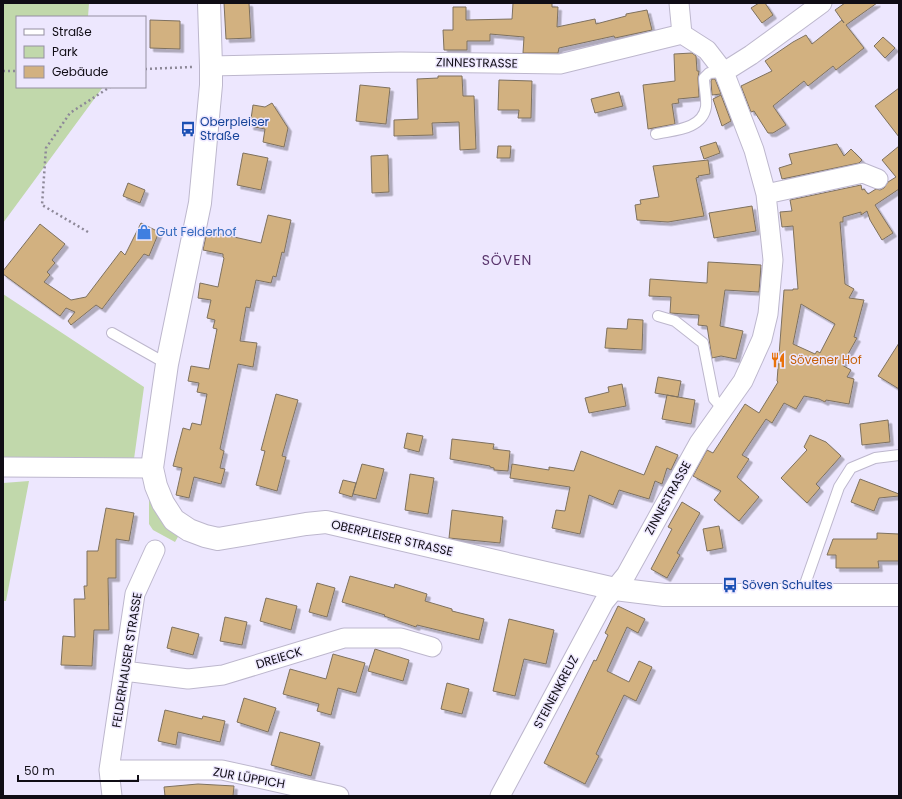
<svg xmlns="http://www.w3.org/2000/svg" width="902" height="799" viewBox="0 0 902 799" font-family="Poppins,sans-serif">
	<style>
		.green { fill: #c1d8ab }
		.building { fill: #d2b180; stroke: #7e715f; fill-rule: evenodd; filter: url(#shadow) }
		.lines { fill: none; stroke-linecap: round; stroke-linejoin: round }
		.service-casing { stroke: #bdb7cd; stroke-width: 12 }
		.minor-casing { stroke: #bdb7cd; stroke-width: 21 }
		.secondary-casing { stroke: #bdb7cd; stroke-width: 24 }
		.path { stroke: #8d8898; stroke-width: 2.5; stroke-dasharray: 2 3; stroke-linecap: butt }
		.service { stroke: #fff; stroke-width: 10 }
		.minor { stroke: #fff; stroke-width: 19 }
		.secondary { stroke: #fff; stroke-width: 22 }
		.labels { text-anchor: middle; stroke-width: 3; stroke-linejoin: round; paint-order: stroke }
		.street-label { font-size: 12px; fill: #100d15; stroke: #ede7fe }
		.transit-label { font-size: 12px; fill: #164399; stroke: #ede7fe; text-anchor: start }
		.shop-label { font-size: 12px; fill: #366cbe; stroke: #ede7fe; text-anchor: start }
		.food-label { font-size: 12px; fill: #c56008; stroke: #ede7fe; text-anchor: start }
		.quarter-label { font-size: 14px; letter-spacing: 1px; fill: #5a356d; stroke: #ede7fe }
	</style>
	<defs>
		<filter id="shadow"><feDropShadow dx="3.5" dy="3.5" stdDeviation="0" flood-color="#0004"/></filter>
	</defs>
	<rect width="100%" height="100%" fill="#ede7fe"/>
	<path class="green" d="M3,3H89L88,17H17V87H103L3,223Z
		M3,294L144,387L134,459L3,463Z
		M29,481L6,601H3V483Z
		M149,494L160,518L179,535L175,542L153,530L149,524Z"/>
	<path class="building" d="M224,3H249L251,38L226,39Z
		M513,3H552V7H558L557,27L595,19L596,24L626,16V14L647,10L652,30L615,38L614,36L559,48L558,53H523L524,37L490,34V41H467V50H444L443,30H453V7H466V20L512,19Z
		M759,3H765L773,15L762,23L751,8Z
		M845,3H877L846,25L864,48L836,70L833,66L808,86L804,81L773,106L786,125L773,133H768L754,111L751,112L741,86L772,71L765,61L793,42L806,35L812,44L842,20L844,23L835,10Z
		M150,20L180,21V49L150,48Z
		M883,37L895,48L885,58L874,46Z
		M692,53L696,56L697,71H699L698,78L699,97L678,99L679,103L672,104L675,124L648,129L643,85L675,81L674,54Z
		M438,76H462L463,96H474L476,149L460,150L459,122L432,123L433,135L394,136V120L418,119L417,79L438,78Z
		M712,79H715L721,94L712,95L711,81Z
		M499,80L532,81L531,118H518L519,110H498Z
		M360,85L390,88L386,124L356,121Z
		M899,88V137L875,106Z
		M619,92L623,106L595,113L591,99Z
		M721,95L731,121L722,126L713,99Z
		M272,103L288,128L284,147L263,142L265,129L250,126L253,105L265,107Z
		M716,142L720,153L704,159L700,147Z
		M837,144L844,156L851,149L862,160L859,163L782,179L779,168L792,164L789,154Z
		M498,146H511L510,158H497Z
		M899,146V189L875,205L893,233L882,240L870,220L867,211L861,215V212L843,217V222H840L845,284L854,289L849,298L864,300L854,337L857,338L842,365L851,370L847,377L854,379L849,404L826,400L825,402L819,399L804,396L796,409L784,403L772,423L766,419L742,455L749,459L737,477L759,497L739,521L714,500L721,491L693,476L707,450L713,453L745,404L759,413L778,382L777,381L784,290H793V289H798L793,226L782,227L780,212L792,211L790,200L861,185L862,190L864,189L868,194L876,189L880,190L884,188L888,182L896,177L882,160ZM801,304L835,324L820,353L817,351L815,354L793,344Z
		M243,153L268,158L261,190L237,185Z
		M388,155L389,192L372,193L371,156Z
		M708,160L710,174L698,176L699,177L696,178L704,216L668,222L637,220L635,205L641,204L640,200L659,197L653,166Z
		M128,183L145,190L140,203L123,196Z
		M752,206L756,231L714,238L709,213Z
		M268,215L291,220L284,253L282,252L276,277L273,276L271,283L256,280L250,308L246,307L240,341L257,343L253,367L238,364L220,449L224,451L220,468L225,469L221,484L194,477L189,498L176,495L182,468L173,466L183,428L190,430L192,423L201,425L207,394L197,392L199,383L188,381L191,366L209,369L217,329L213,328L215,320L207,318L211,300L198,298L200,283L218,287L224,258L223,257V254L203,250L207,231L261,243Z
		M141,223L159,232L149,256L144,254L102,309L96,305L71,325L68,321L75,312L66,308L60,316L3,274V271L40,224L65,244L52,260L55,263L47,272L50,275L44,282L71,300L86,297L121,251L125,255Z
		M708,262L761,265L759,292L725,290L720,326L743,331L736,359L721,356L712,358L707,326L698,325L699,315L670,313L671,297L649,296L650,279L707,283Z
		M628,319L643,320L642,350L605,348L607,328L627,329Z
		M899,343V389L878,376Z
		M658,377L681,381L678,397L655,393Z
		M622,384L626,406L589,413L585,398L609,392L608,387Z
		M276,394L298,400L282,456L286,457L277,491L256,485L265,451L261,450Z
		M667,395L695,400L691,424L662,419Z
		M888,420L890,442L862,445L860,424Z
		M407,433L423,436L419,452L404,448Z
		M810,435L826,442L841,456L816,484L820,488L807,503L781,478L807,450L804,447Z
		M452,439L494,444L493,449L510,451L508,471L494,470V468L490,467V466L450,459Z
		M656,446L678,455L671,470L667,468L662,484L655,481L649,499L619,490L613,505L589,495L580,534L552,528L556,510L565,511L570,487L510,478L512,464L549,470V467L574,471L581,451L644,475Z
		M362,464L384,469L376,499L353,494Z
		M410,474L434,478L428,514L405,510Z
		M860,479L899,494V496L879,498L874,511L851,502Z
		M343,480L356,483L352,497L339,493Z
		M682,502L700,513L677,553L680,555L667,578L651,569L672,529L668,527Z
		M106,508L134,513L129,541L116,539V578H108L109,630H94L92,666L61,665L63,636L75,637L74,599H85L84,586H87V551H98Z
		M452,510L503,517L500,543L449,538Z
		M719,526L723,548L707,551L703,529Z
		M877,533L899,534V561H878L879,568H836V555H827L833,539H877Z
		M350,576L394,588L395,584L427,594L425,601L452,609V611L484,619L479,640L417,625L416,627L384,616L385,615L342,602Z
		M317,583L335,588L327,617L309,612Z
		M266,598L297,606L291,630L260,621Z
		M618,606L645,619L638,633L627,627L607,671L629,682L639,661L652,667L636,701L624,695L596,754L599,756L585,784L544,763L594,660L596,661L608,635L605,633Z
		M225,617L247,622L242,645L220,641Z
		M509,619L554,630L546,664L524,659L515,696L493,691Z
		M172,627L199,634L193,655L167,648Z
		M375,649L409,660L403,681L368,671Z
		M333,654L365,663L356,693L338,688L331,715L317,711L319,704L283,694L290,669L326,679Z
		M447,683L469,689L462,714L441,709Z
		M244,698L276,708L268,732L237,722Z
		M165,710L202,719L203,716L225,721L220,742L178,732L176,745L158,741Z
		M280,732L320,743L311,776L271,765Z
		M198,784L234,786L233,796H165L164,787Z"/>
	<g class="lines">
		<g class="service-casing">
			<path id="service" d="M656,134C673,130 702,130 706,107C707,99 704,87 704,78L709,73L724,72
				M658,316L675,321L703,343L714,399L723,409
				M112,333L167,364
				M806,595L805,584L839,487L851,468L875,458L899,455"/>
		</g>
		<g class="minor-casing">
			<path id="minor" d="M679,3L682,34
				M211,66L401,62L560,64L682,34L707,50L724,72L754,150L766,194L773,260L768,314L762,339L743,381L699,443L626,575L604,602L500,796
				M724,72L751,55L822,3
				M766,194L863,173L878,179
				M3,467L152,468
				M124,671L188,679L223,675L344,638H401L432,647
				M109,770H222L339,796
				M112,796L109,770L135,594L155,550"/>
		</g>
		<g class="secondary-casing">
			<path id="secondary" d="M209,3L211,66V85L200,203L167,364L152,468L156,486L163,503L174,520L189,530L205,536L218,539L306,524L326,522L615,589L664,595H899"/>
		</g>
		<path class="path" d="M145,69L192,67
			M3,71H17
			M88,232L42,205L46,148L70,113L110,87"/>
		<use href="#service" class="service"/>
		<use href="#minor" class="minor"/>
		<use href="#secondary" class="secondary"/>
	</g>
	<defs>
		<g id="bus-bare" transform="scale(1.2)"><path d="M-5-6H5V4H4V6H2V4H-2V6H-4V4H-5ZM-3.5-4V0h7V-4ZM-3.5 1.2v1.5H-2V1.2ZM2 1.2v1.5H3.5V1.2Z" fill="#1a4fb4" stroke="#ede7fe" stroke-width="2.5" paint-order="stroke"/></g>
		<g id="shop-bare" transform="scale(1.2)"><path d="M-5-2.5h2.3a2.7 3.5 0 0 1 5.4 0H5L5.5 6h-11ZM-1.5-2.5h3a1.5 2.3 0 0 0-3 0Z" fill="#3f7fe0" stroke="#ede7fe" stroke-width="2.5" paint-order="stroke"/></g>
		<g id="restaurant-bare" transform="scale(1.2)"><path d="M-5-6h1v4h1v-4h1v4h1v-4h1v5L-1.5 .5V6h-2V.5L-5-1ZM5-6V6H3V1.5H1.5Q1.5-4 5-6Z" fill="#e8710a" stroke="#ede7fe" stroke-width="2.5" paint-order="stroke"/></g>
	</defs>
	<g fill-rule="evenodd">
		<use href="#bus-bare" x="188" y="129"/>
		<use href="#shop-bare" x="144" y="232"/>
		<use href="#restaurant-bare" x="778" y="360"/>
		<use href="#bus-bare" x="730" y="585"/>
	</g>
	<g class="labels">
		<g class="street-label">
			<text transform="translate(477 63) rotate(1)" y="4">ZINNESTRASSE</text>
			<text transform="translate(668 498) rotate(-61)" y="4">ZINNESTRASSE</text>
			<text transform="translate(392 538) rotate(13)" y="4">OBERPLEISER STRASSE</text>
			<text transform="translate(279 658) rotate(-17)" y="4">DREIECK</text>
			<text transform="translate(127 660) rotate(-81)" y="4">FELDERHAUSER STRASSE</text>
			<text transform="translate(556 692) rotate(-62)" y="4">STEINENKREUZ</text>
			<text transform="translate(249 778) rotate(10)" y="4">ZUR LÜPPICH</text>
		</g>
		<g class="transit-label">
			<text x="200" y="126">Oberpleiser<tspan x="200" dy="14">Straße</tspan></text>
			<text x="742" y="589">Söven Schultes</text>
		</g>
		<g class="shop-label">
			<text x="156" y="236">Gut Felderhof</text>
		</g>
		<g class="food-label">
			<text x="790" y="364">Sövener Hof</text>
		</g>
		<g class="quarter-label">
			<text x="507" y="265">SÖVEN</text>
		</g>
	</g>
	<rect width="902" height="799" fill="none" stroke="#100d15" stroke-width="8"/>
	<rect x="16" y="16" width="130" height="72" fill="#ede7fe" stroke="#9590a1"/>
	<rect x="24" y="29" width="20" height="6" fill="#ffffff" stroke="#9590a1"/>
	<text x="52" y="36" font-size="12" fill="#100d15">Straße</text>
	<rect x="24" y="46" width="20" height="12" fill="#c1d8ab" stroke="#9590a1"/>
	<text x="52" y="56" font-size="12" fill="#100d15">Park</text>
	<rect x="24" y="66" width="20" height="12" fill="#d2b180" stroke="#9590a1"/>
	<text x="52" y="76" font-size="12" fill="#100d15">Gebäude</text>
	<path d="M18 775v6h120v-6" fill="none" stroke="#100d15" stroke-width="2"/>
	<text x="24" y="775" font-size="12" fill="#100d15" stroke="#ede7fe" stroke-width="3" paint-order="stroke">50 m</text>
</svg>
